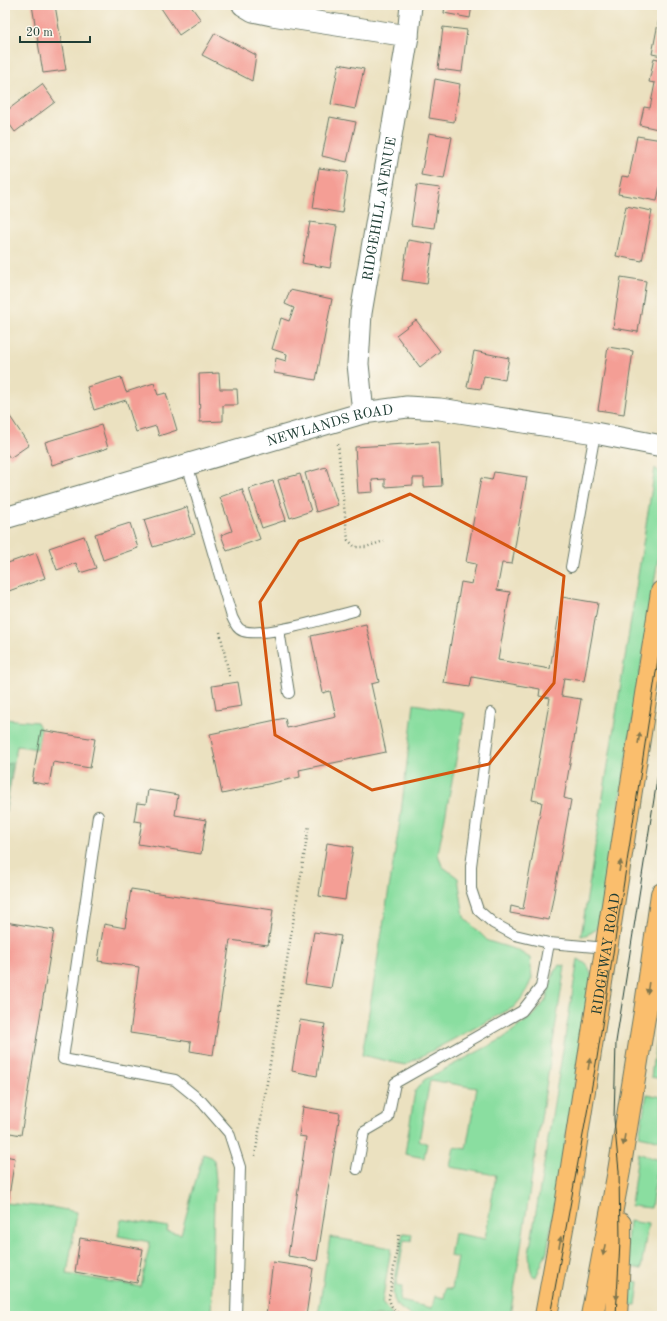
<svg xmlns="http://www.w3.org/2000/svg" width="667" height="1321" viewBox="0 0 667 1321" font-family="'Old Standard TT',serif">
	<style>
		.green { fill: #8adea0; stroke: #548e6a }
		.forest { fill: #6fbd86; stroke: #477d5d }
		.building { fill: #f49e95 }
		.lines { fill: none; stroke-linecap: round; stroke-linejoin: round }
		.lane-casing { stroke: #667665; stroke-width: 12 }
		.street-casing { stroke: #667665; stroke-width: 23 }
		.highway-casing { stroke: #667665; stroke-width: 24 }
		.path { stroke: #667665; stroke-width: 2.5; stroke-dasharray: 1 3; stroke-linecap: butt }
		.lane { stroke: #fff; stroke-width: 10 }
		.street { stroke: #fff; stroke-width: 21 }
		.highway { stroke: #fabe6d; stroke-width: 22 }
		.tram { stroke: #1f3d34; stroke-width: 1 }
		.oneway { fill: #82774e }
		.marked { fill: none; stroke: #d45610; stroke-width: 3; stroke-linejoin: round }
		.labels { text-anchor: middle; stroke-width: 3; stroke-linejoin: round; paint-order: stroke }
		.street-label { font-size: 14px; fill: #1f3d34; stroke: #fbf7ec }
	</style>
	<rect width="100%" height="100%" fill="#fbf7ec"/>
	<filter id="ink" filterUnits="userSpaceOnUse"><feTurbulence type="fractalNoise" baseFrequency=".025" numOctaves="2"/><feDisplacementMap in="SourceGraphic" scale="8" xChannelSelector="R" yChannelSelector="G"/><feConvolveMatrix kernelMatrix="1 2 1 2 8 2 1 2 1" color-interpolation-filters="sRGB"/></filter>
	<filter id="wash" filterUnits="userSpaceOnUse"><feTurbulence type="fractalNoise" baseFrequency=".012" numOctaves="4" result="noise"/><feDisplacementMap in="SourceGraphic" scale="16" xChannelSelector="R" yChannelSelector="G"/><feGaussianBlur stdDeviation="0.9" result="paint"/><feColorMatrix in="noise" values="0 0 0 0 0 0 0 0 0 0 0 0 0 0 0 0 0 1.4 0 .05"/><feComposite in="paint" operator="in"/></filter>
	<g filter="url(#wash)">
		<rect width="100%" height="100%" fill="#ebe1c0"/>
		<path class="green" d="M655,468L662,474V533L601,921C596,931 591,934 581,936Z
			M414,704L465,713L438,854L442,866L458,878L464,917L488,941L517,950L530,958L532,978L525,994L514,1007L405,1065L362,1055L400,821Z
			M5,719L37,722L41,730L38,749L17,746L14,762L5,765Z
			M578,959C589,965 590,968 592,980L547,1251L536,1277L532,1275L530,1266L529,1254Z
			M559,965L565,966L510,1316H411L395,1304L393,1292L403,1233L412,1234L411,1241L404,1240L396,1286L402,1287L400,1301L432,1308L435,1296L444,1298L446,1288L452,1289L458,1258L450,1256L454,1233L485,1239L496,1175L450,1167L454,1147L466,1149L477,1088L430,1080L419,1141L427,1143L424,1158L405,1154L415,1091L424,1080L502,1039L535,1014L546,1000L554,972Z
			M662,995V1079L651,1077Z
			M647,1094L662,1097V1141L639,1136Z
			M638,1153L659,1160L651,1208L631,1206Z
			M203,1154L209,1156L214,1160L216,1181L214,1203L211,1316H5V1203L56,1208L77,1212L67,1274L141,1287L150,1242L118,1236L121,1219L168,1227L167,1231L181,1234Z
			M629,1221L648,1224L641,1269L625,1266Z
			M330,1237L391,1248L382,1303L393,1316H318Z
			M624,1279L639,1282L636,1305L622,1304Z"/>
		<path class="forest" d="M14,762L5,816V765Z"/>
		<g id="blocks">
			<path class="building" d="M32,5H55L66,70L43,73Z
				M159,5H190L201,20L179,35Z
				M445,5H472L470,18L444,13Z
				M661,8H662V56L652,54Z
				M443,27L467,30L462,72L438,69Z
				M215,33L256,55L252,81L202,55Z
				M654,58L662,60V130L640,125L644,107L650,108L655,83L649,82Z
				M339,64L364,69L355,109L331,104Z
				M435,79L460,84L454,122L429,118Z
				M42,84L55,102L15,132L5,118V112Z
				M330,117L356,122L347,162L322,156Z
				M429,133L452,137L444,179L421,175Z
				M637,136L662,140V175L657,201L618,194L622,176L629,177Z
				M319,168L348,172L342,213L313,208Z
				M417,185L440,188L434,228L411,225Z
				M626,206L652,211L642,261L616,256Z
				M310,222L337,226L330,268L302,263Z
				M408,240L433,244L427,284L402,280Z
				M621,277L646,281L638,332L613,328Z
				M290,290L332,299L316,380L274,373L276,358L286,361L287,354L272,349L281,318L289,321L294,308L285,304Z
				M416,320L440,351L420,367L396,335Z
				M608,347L633,351L624,414L598,410Z
				M474,351L509,358L505,380L484,376L481,389L467,387Z
				M219,373L220,389H237L238,405H223V421L200,422L199,374Z
				M121,377L126,392L154,383L158,395L166,393L177,430L159,436L156,426L136,432L126,400L94,410L87,387Z
				M5,409L29,445L10,458L5,451Z
				M101,425L108,448L52,465L45,442Z
				M439,442L442,486L424,487V478H413V485L385,487V479L372,480L373,492L358,493L355,447Z
				M326,467L338,505L316,512L305,473Z
				M494,472L527,477L512,564L502,563L497,590L510,592L498,660L550,669L562,597L598,603L584,681L564,678L561,696L581,699L564,798L571,800L549,920L510,913L511,906L523,909L542,802L532,800L550,698L539,696L540,689L472,677L470,687L444,683L461,582L472,584L476,564L466,562L481,478L492,480Z
				M300,474L311,511L290,518L278,480Z
				M273,481L286,520L262,528L249,489Z
				M242,489L260,539L227,551L221,535L232,531L220,497Z
				M187,507L195,534L153,547L144,520Z
				M130,523L138,548L103,560L95,534Z
				M84,536L96,568L80,573L76,563L57,570L49,548Z
				M36,553L45,578L6,592L5,588V564Z
				M366,624L379,682L371,684L386,752L299,770L300,777L222,794L210,734L285,718L287,728L336,717L330,691L323,693L311,636Z
				M238,682L242,706L216,710L212,686Z
				M41,730L95,739L90,768L53,762L49,785L32,782Z
				M148,790L178,795L175,815L206,820L201,854L138,844L142,822L134,821L137,803L146,804Z
				M327,843L353,847L345,900L319,896Z
				M131,889L273,910L268,945L230,940L213,1055L190,1051L191,1042L130,1033L139,967L98,961L104,924L125,928Z
				M5,922L54,930L21,1135L5,1132Z
				M314,932L341,936L331,988L305,984Z
				M300,1020L325,1024L317,1076L292,1071Z
				M303,1107L340,1113L317,1261L288,1256L306,1137L299,1136Z
				M5,1156L15,1158L8,1202H5Z
				M80,1238L143,1249L137,1283L75,1272Z
				M273,1262L313,1268L306,1316H266Z"/>
		</g>
	</g>
	<g filter="url(#ink)">
		<use href="#blocks" fill-opacity="0" stroke="#667665" stroke-width="1"/>
		<g class="lines">
			<g class="lane-casing">
				<path id="lane" d="M187,464L232,617C235,623 237,629 243,631C265,638 330,617 354,611
					M571,567L595,433
					M279,630L289,693
					M491,713L471,866V889L478,910L493,923L515,935L549,943L607,948
					M98,816L63,1059L175,1080L202,1102L229,1133L240,1167L236,1316
					M357,1169L364,1132L388,1118L395,1083L522,1011L541,987L549,943"/>
			</g>
			<g class="street-casing">
				<g id="street">
					<path d="M243,5L253,11L272,15L408,36"/>
					<path id="s1" d="M363,413L358,364L361,313L408,36L411,5"/>
					<path id="s2" d="M5,518L363,413L407,407L440,409L595,433L662,446"/>
				</g>
			</g>
			<g class="highway-casing">
				<g id="highway">
					<path id="s3" d="M546,1316L565,1212L662,592"/>
					<path d="M592,1316L619,1171L645,1012L662,894"/>
					<path d="M616,1316L620,1242V1224"/>
				</g>
			</g>
			<path class="path" d="M338,444L343,498L348,540L355,547H366L384,541
				M220,632L230,679
				M255,1156L309,825
				M399,1235L389,1299C391,1307 395,1312 402,1316"/>
			<use href="#lane" class="lane"/>
			<use href="#street" class="street"/>
			<use href="#highway" class="highway"/>
			<path class="tram" d="M550,1316L597,1058L662,633
				M616,1316L620,1242L619,1171L614,1119L616,1042L662,748"/>
		</g>
		<defs><path id="oneway-solid" d="M-6-.8H1V-3.2L6.5 0L1 3.2V.8H-6Z"/></defs>
		<g class="oneway">
			<use href="#oneway-solid" transform="translate(639 738) rotate(-81)"/>
			<use href="#oneway-solid" transform="translate(620 866) rotate(-81)"/>
			<use href="#oneway-solid" transform="translate(648 988) rotate(98)"/>
			<use href="#oneway-solid" transform="translate(589 1064) rotate(-81)"/>
			<use href="#oneway-solid" transform="translate(624 1140) rotate(99)"/>
			<use href="#oneway-solid" transform="translate(560 1242) rotate(-80)"/>
			<use href="#oneway-solid" transform="translate(604 1250) rotate(101)"/>
			<use href="#oneway-solid" transform="translate(617 1294) rotate(94)"/>
		</g>
	</g>
	<path class="marked" d="M410,494L564,576L554,683L489,764L372,790L275,735L260,602L299,541Z"/>
	<g class="labels">
		<g class="street-label">
			<text dy="5" stroke="none"><textPath href="#s1" startOffset="206">RIDGEHILL AVENUE</textPath></text>
			<text dy="5" stroke="none"><textPath href="#s2" startOffset="338">NEWLANDS ROAD</textPath></text>
			<text dy="5" stroke="none"><textPath href="#s3" startOffset="367">RIDGEWAY ROAD</textPath></text>
		</g>
	</g>
	<rect width="667" height="1321" fill="none" stroke="#fbf7ec" stroke-width="20"/>
	<path d="M20 36v6h70v-6" fill="none" stroke="#1f3d34" stroke-width="2"/>
	<text x="26" y="36" font-size="12" fill="#1f3d34" stroke="#fbf7ec" stroke-width="3" paint-order="stroke">20 m</text>
</svg>
